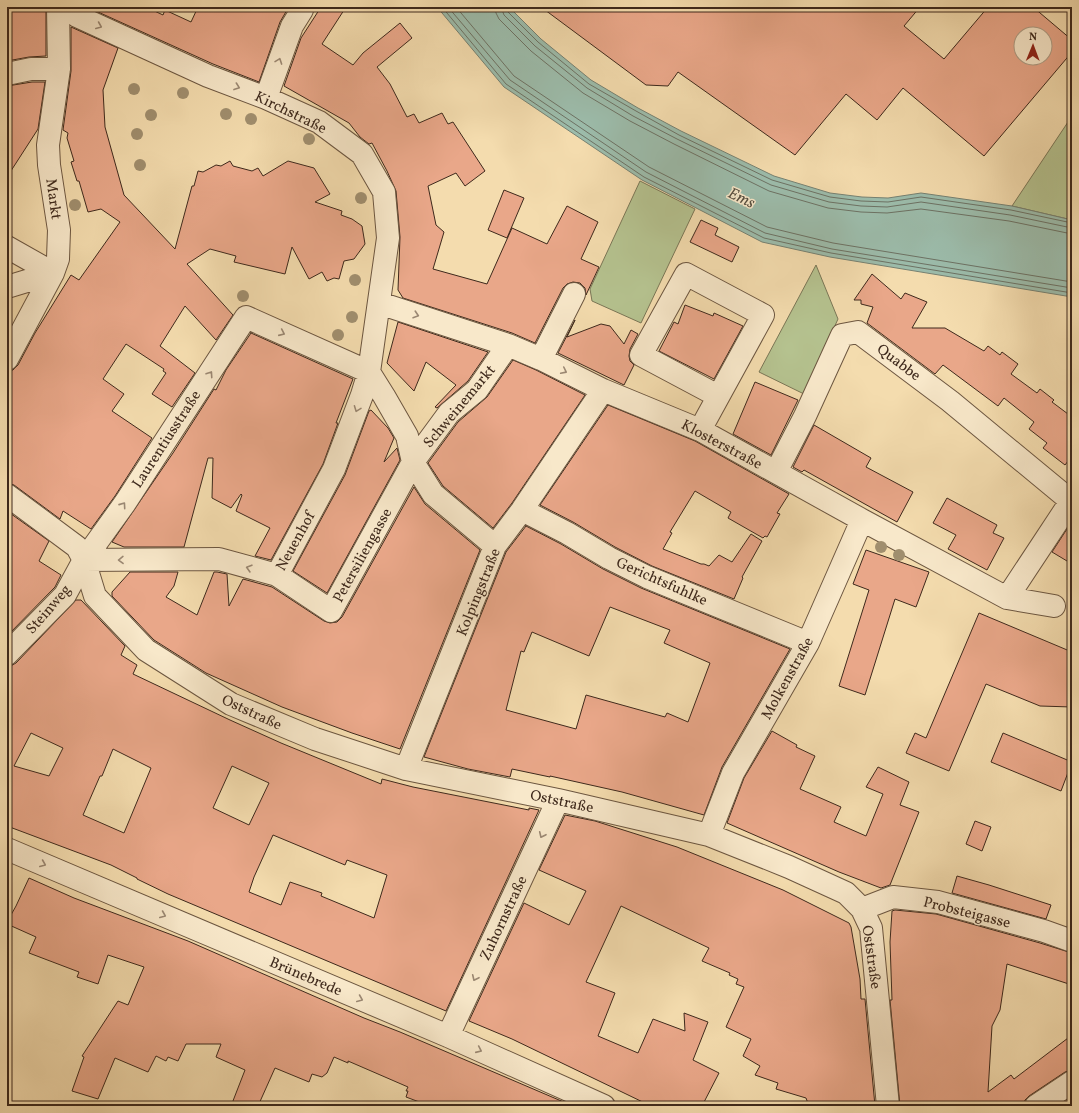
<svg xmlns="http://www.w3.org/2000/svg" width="1079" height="1113" viewBox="0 0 1079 1113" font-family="Vollkorn,serif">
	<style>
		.green { fill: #b5c28f; stroke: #7a7656 }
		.water { fill: #9cbcab; stroke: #768172 }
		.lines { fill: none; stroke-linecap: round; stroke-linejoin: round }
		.shore { stroke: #6d7264; stroke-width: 1 }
		.building { fill: #e9a789; stroke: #3e291c; fill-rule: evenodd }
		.minor-casing { stroke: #6c5640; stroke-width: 24 }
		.minor { stroke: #f8e8ca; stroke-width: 22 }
		.tree { fill: #a08e6e }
		.oneway { stroke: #9b8873 }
		.labels { text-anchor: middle; stroke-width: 3; stroke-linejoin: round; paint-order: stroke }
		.street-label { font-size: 15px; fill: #3e291c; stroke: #f8e8ca }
		.water-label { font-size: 16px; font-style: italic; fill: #564e40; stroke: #f8e8ca }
	</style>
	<rect width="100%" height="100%" fill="#f4dcae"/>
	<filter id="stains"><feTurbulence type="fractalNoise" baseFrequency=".005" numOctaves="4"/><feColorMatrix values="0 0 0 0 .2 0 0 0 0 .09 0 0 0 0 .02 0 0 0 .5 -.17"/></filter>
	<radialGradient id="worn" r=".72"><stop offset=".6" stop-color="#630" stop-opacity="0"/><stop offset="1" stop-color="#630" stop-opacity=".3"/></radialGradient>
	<path class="green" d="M1072,116V220L1012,206Z
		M640,181L695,209L641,323L592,301L590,289Z
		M816,265L838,319L804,394L759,372Z"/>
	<path class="water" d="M437,7H509L541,39L591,80L638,108L681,131L774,176L830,193L862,197L888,198L921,193L1012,206L1072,220V297L830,257L762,242L642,180L504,87Z"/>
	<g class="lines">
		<path class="shore" d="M442,7L506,84L644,177L764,238L831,253L1072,293
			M448,7L510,80L646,172L765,233L832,249L1072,288
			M456,7L514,76L649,167L767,227L833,243L1072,282
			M495,7L496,13L499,19L531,51L583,93L630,121L674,144L769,191L828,208L861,212L887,213L921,209L1009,221L1072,234
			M501,7L504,15L535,46L587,88L633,116L677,139L771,185L829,202L861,206L887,207L921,202L1010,215L1072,228
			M506,7L507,11L538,42L589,84L636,111L679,135L772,180L830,197L861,201L888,202L921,197L1011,210L1072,223"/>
	</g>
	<path class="building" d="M7,7H46V56L29,57L7,61Z
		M87,7H146L163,15L165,10L191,22L198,7H287V10L280,22L259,82L213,64Z
		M321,7H346L322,44L353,65L363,53L400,23L412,38L377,67L390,84L407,117L414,114L419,123L442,113L448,124L453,122L485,171L465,186L456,173L428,186L436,225L444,232L433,269L487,284L512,228L547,244L567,206L598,222L581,259L599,267L586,295L585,288L580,283L573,282L567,284L563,288L535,343L512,333L403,298L398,290L400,237L396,191L387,171L372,143L369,144L360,137L349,123L284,86L301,38Z
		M541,7H920L904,26L944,59L988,7H1033L1072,40V52L984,156L903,88L877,120L846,94L795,155L678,72L668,86L646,85ZM1021,34H1045V58H1021Z
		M71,27L118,48L103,90L105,127L124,195L175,249L192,186H194L198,171L203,172L216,165L221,166L230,161L233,166L252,171L258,168L263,176L288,161L314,168L330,194L315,202L342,211L341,215L352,219L362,226L365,244L354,259L344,261L339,279L334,278L327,281L322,272L309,279L292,247L285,274L234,262L236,256L210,249L187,264L233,315L216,340L185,306L160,346L195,373L172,407L152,394L166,373L163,371L164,369L126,344L103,379L124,394L112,411L152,438L115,496L91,529L63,511L60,519L14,485L7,483V371L13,370L18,365L35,333L71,275L79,280L120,222L101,209L88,212L79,181H77L71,162L74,161L67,138L68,133L63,130L71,71Z
		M32,82H45L38,129L7,177V86Z
		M504,190L524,198L507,238L488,230Z
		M701,220L718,228L715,235L739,247L732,262L690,242Z
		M872,274L901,299L905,293L927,302L912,328H945L984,351L988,346L1000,355L1002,352L1018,364L1011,374L1037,393L1040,389L1054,400L1052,402L1072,417V456L1065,465L1043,448L1047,443L1029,429L1034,422L1004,398L998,406L943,365L935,374L867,323L873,307L861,304V300H854Z
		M685,305L713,316L714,313L743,326L714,379L659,351L674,322L678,324Z
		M575,320L567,337L601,324L610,326L624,344L631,330L638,334L630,349L629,356L630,361L634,365L624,385L558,353Z
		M398,322L488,352L468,381L437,408L435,407L456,385L426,362L414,391L387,363Z
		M251,333L353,379L336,423H338L323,464L271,560L255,556L270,528L236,511L242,495L241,494L231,508L212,498L213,458H208L184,547H124L112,542L173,453L214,389L216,390L226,370Z
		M513,360L536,370L585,395L512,503L493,528L443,486L428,463L458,422L487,397Z
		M755,382L798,400L771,455L733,434Z
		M608,405L695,441L789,494L777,513L780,514L767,537L765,536L763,538L728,518L731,512L695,491L670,532L672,533L663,549L701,564H704L709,566L719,555L732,562L751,534L762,541L742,577L743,578L734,599L652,566L615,547L573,522L540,505Z
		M371,410L388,428L394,438L384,462L397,448L400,460L327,593L293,571L345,475L369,411Z
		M814,425L871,458L866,467L913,492L897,522L804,470L802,472L793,467Z
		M414,487L425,504L480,550L400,749L352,733L282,707L206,673L154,640L112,596V592L130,572H178L174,586L166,597L197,615L214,572H217L227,574L229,606L243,579L272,587L324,621L330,623L337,622L342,617Z
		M947,498L997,525L993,533L1004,538L987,570L948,549L956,535L933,523Z
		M7,511L49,541L39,561L61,575L55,587L7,636Z
		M526,526L561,544L603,569L641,588L790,649L722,767L704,815L622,792L550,776V777L512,769L510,777L468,769L424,757L506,552ZM610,607L670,630L664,643L710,663L688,722L667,713L665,717L586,695L576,729L506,710L521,651L524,652L532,632L589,656Z
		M1067,529L1072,532V564L1052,552Z
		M866,550L929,572L916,607L895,599L865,695L839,686L869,590L853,584Z
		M76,600H81L125,646L121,655L137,665L133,674L230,720L281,743L381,784L382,779L413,787L529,810V808L539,810L446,1011L168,894L137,879V878L111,865L7,826V668L16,663ZM31,733L63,748L49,776L14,766ZM113,749L151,768L124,833L83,815L100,776H102ZM232,766L269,783L249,825L213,808ZM273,835L345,865L347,860L387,875L374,918L321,896L322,893L290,882L281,905L249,892L254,877Z
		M979,613L1072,652V707L1040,706L986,684L949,771L906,753L915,733L926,738Z
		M772,731L797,745L796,747L815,756L800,789L841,807L834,822L866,836L883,794L866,787L878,767L909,782L900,805L919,812L890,885L881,888L839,872L727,823L744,778Z
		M1003,733L1072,762L1061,791L991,762Z
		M565,815L595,821L677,847L783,890L849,923L851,927L860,979L861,999H865L875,1106H809L806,1098L776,1089L778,1083L755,1075L760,1066L743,1056L751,1039L726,1027L744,987L736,984L738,979L729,975L730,973L702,961L709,948L621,906L586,982L615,993L598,1036L638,1053L653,1019L685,1031L684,1013L708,1022L693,1060L719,1073L702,1106H651L512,1039L469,1021L524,903L569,925L586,891L539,870Z
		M975,821L991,827L982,851L966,844Z
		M957,876L989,885L1051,905L1046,919L952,893Z
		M29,878L74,898L188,941L364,1018L400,1032L573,1106H430L406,1097L408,1091H406L408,1087L348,1061V1063L334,1057L327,1073L322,1077L312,1074L309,1082L275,1068L258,1106H231L245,1070L216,1057L221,1044H186L178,1061L168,1057L166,1061L156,1056L148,1072L115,1058L98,1099L72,1091L84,1057L82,1056L118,1001L128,1005L144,967L108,955L98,984L77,977L79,972L29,953L36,937L7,924V922L16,906Z
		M895,910L936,914L1040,943L1072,953V985L1007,964L1000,1010L992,1026L988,1092L1011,1075L1014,1079L1072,1035V1070L1065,1072L1029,1096L1025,1100L1024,1106H900L890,1000H892L890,942L892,911Z"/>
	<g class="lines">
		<g class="minor-casing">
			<path id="minor" d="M65,7L77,16L208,76L266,98L319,122L362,154L384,192L388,238L369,372L362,395L334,469L277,575L219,559L84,560
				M7,74L31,69H59
				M266,98L292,26L302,10L299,7
				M7,247L53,273
				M7,287L53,273
				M379,303L508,345L541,359L603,390L700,430L862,520L1007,598L1054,606
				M7,359L53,273L58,259L59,230L49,165L48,145L59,69L58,7
				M541,359L574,294
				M369,372L384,396L407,436L413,462L449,413L477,390L508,345
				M700,430L763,315L686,274L641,355L718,396
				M776,472L805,416L842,335L858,332L950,401L1071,501L1007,598
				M7,495L77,547L84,560L95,596L146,650L231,704L315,739L406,769L558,800L709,835L789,867L846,893L862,909L871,928L888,1106
				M522,510L567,533L609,558L647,577L808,643
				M277,575L331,611L413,462L433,494L495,546
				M7,654L65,595L84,560L125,503L246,317L369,372
				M406,769L495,546L522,510L603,390
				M709,835L733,773L808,643L862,520
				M7,849L448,1036L604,1106
				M862,909L893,897L938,902L1044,931L1072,941
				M448,1036L558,800
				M1036,1106L1072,1082"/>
		</g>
		<use href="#minor" class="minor"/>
	</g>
	<g class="tree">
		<circle cx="134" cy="89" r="6"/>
		<circle cx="183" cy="93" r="6"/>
		<circle cx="226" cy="114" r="6"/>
		<circle cx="151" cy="115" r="6"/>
		<circle cx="251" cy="119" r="6"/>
		<circle cx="137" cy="134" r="6"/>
		<circle cx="309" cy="139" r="6"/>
		<circle cx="140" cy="165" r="6"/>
		<circle cx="361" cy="198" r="6"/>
		<circle cx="75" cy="205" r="6"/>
		<circle cx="355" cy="280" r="6"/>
		<circle cx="243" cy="296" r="6"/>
		<circle cx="352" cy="317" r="6"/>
		<circle cx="338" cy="335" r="6"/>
		<circle cx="881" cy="547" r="6"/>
		<circle cx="899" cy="555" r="6"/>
	</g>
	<defs><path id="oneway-chevron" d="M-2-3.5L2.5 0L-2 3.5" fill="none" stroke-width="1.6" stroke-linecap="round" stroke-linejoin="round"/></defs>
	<g class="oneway">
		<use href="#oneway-chevron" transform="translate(99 26) rotate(23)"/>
		<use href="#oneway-chevron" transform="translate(279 61) rotate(-70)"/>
		<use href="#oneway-chevron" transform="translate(237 87) rotate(20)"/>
		<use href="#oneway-chevron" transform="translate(416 315) rotate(18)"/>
		<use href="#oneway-chevron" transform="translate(282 333) rotate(24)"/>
		<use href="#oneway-chevron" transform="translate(564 371) rotate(26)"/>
		<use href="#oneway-chevron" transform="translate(210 374) rotate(-56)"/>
		<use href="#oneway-chevron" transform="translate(357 409) rotate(111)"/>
		<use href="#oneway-chevron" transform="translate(123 505) rotate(-55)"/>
		<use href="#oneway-chevron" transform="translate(121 560) rotate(179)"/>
		<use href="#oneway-chevron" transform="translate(249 568) rotate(-164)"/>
		<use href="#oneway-chevron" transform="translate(542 835) rotate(115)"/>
		<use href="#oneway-chevron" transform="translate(43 864) rotate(23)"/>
		<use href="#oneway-chevron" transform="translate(163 915) rotate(23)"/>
		<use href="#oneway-chevron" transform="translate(475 978) rotate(115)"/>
		<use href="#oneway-chevron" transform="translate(360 999) rotate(23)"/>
		<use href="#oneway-chevron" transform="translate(479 1050) rotate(24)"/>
	</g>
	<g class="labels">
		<g class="street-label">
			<text transform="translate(291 112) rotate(26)" y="5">Kirchstraße</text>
			<text transform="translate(54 199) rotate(82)" y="5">Markt</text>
			<text transform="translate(899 362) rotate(37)" y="5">Quabbe</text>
			<text transform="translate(459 406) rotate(-50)" y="5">Schweinemarkt</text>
			<text transform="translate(166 439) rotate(-57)" y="5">Laurentiusstraße</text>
			<text transform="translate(722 444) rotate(28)" y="5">Klosterstraße</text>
			<text transform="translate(295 541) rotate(-61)" y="5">Neuenhof</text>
			<text transform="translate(362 555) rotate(-61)" y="5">Petersiliengasse</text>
			<text transform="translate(662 581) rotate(24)" y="5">Gerichtsfuhlke</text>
			<text transform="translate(478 592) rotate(-68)" y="5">Kolpingstraße</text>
			<text transform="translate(48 609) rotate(-49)" y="5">Steinweg</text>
			<text transform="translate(787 678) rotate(-61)" y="5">Molkenstraße</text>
			<text transform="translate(252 712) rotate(25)" y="5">Oststraße</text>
			<text transform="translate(562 801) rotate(12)" y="5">Oststraße</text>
			<text transform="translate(967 912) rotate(14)" y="5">Probsteigasse</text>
			<text transform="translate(503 918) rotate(-65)" y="5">Zuhornstraße</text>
			<text transform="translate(872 957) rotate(82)" y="5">Oststraße</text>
			<text transform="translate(306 976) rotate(23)" y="5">Brünebrede</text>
		</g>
		<g class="water-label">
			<text transform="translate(742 197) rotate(25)" y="6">Ems</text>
		</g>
	</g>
	<rect width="1079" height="1113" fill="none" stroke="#f4dcae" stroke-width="24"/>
	<rect x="8" y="8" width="1063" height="1097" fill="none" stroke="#3e291c" stroke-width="2"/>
	<rect x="12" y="12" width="1055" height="1089" fill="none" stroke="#3e291c"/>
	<g transform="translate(1033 46) rotate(1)"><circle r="19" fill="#f8e8ca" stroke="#ae9c84"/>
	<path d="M0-3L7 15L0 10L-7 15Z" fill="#8f2418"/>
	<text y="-6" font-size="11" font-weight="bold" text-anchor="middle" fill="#3e291c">N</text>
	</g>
	<rect width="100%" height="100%" filter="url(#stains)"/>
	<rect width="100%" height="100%" fill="url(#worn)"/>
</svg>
